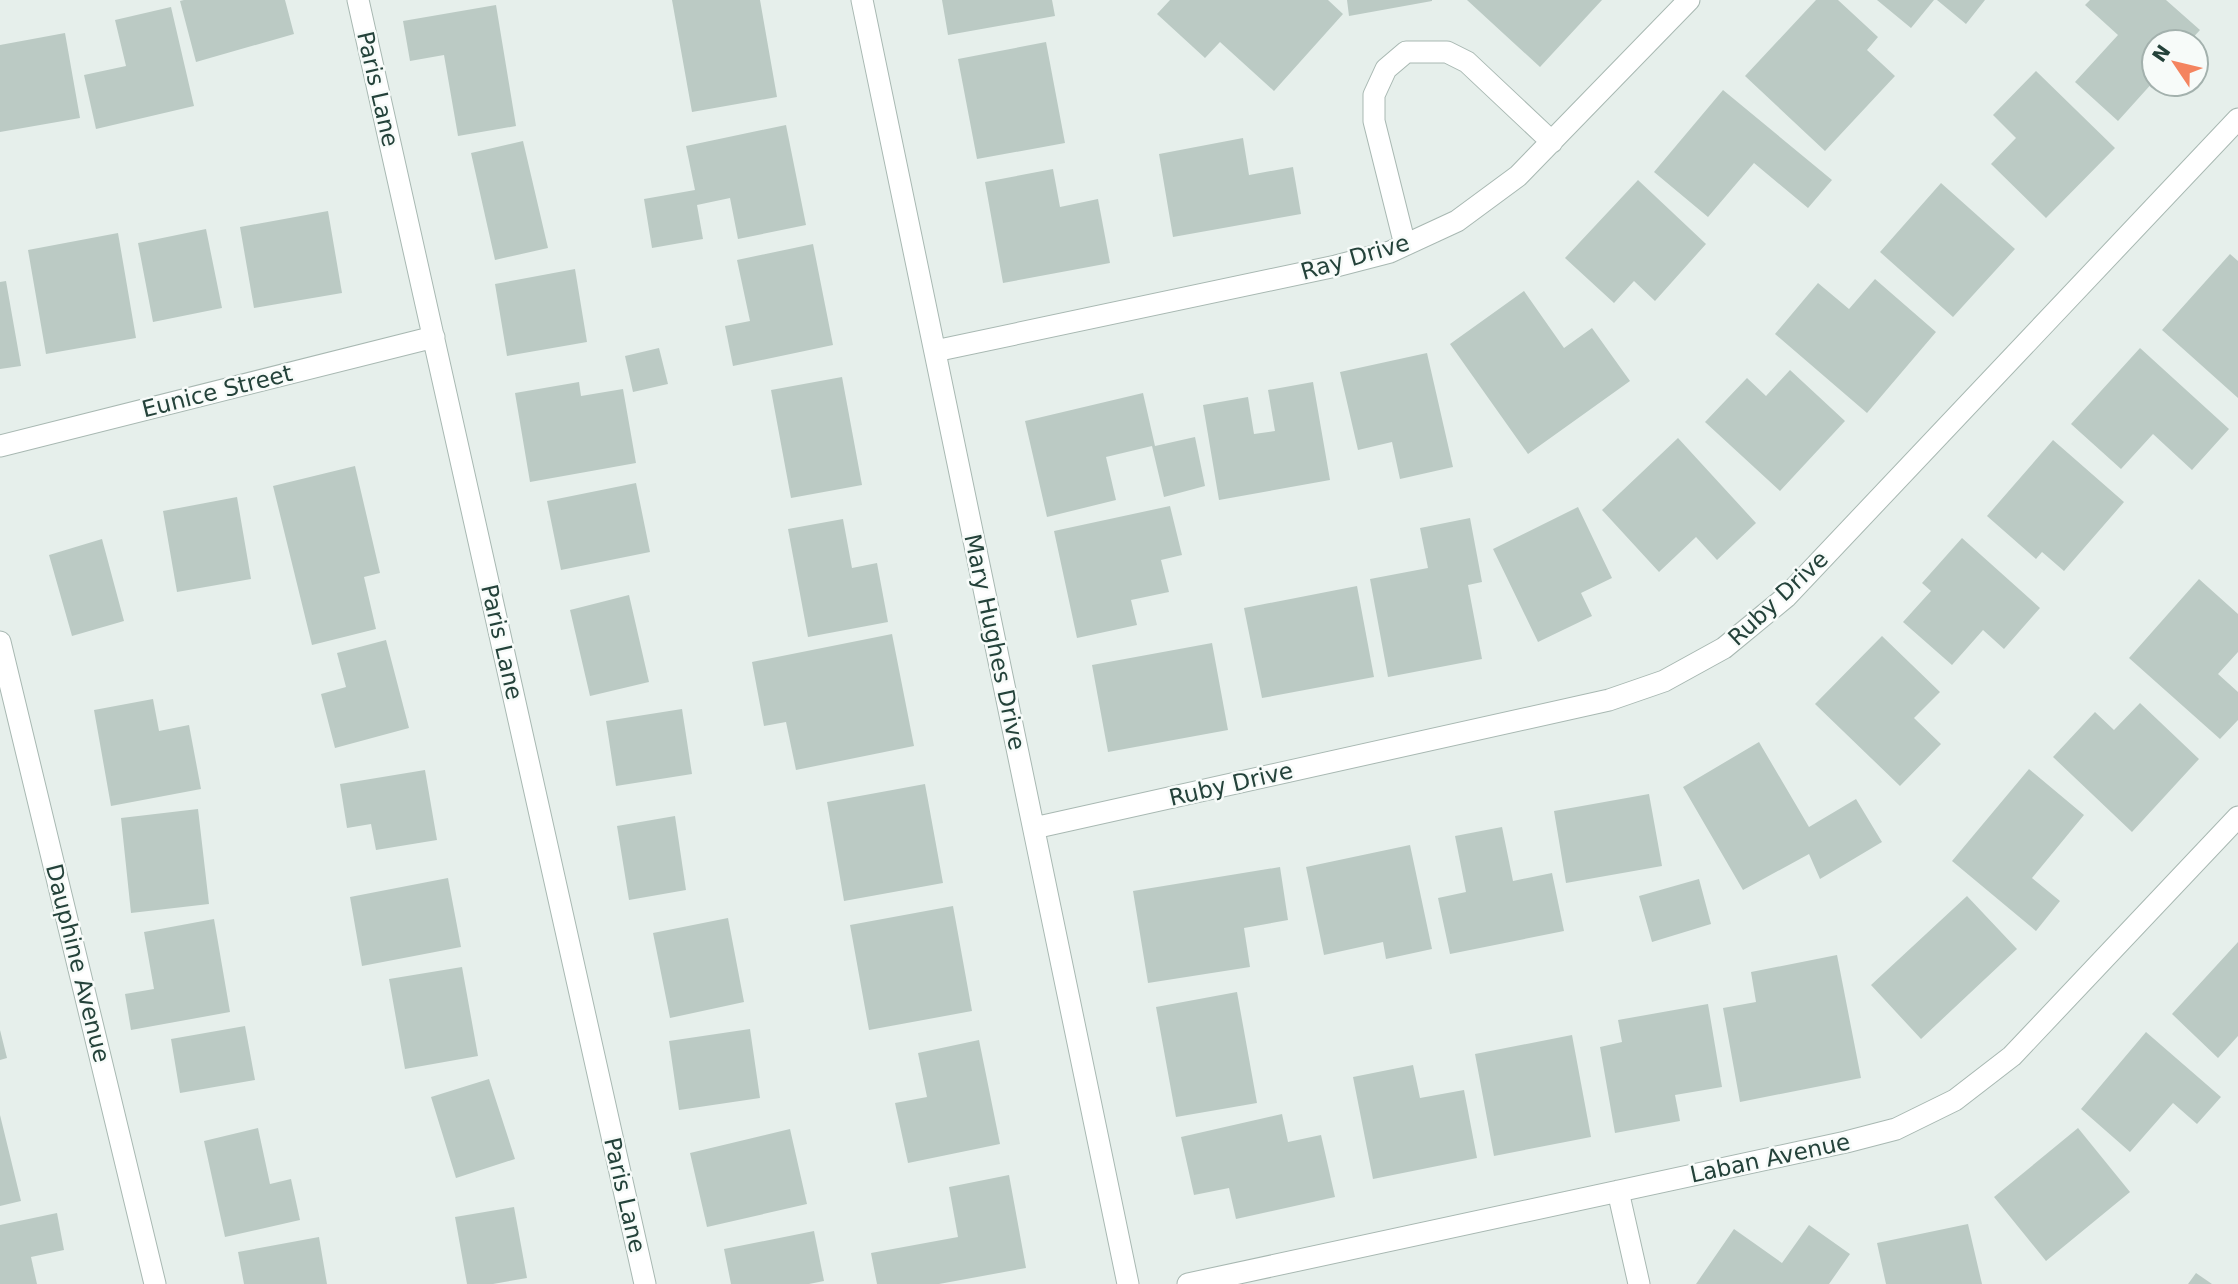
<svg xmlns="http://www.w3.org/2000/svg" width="2238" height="1284" viewBox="0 0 2238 1284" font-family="'DejaVu Sans',sans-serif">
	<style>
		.building { fill: #bbcac4 }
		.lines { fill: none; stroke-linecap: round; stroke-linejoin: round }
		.minor-casing { stroke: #a8b8b2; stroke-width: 23 }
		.minor { stroke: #fff; stroke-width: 21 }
		.labels { text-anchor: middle; stroke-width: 5; stroke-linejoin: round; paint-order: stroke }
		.street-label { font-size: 23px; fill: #24423a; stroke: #f7fbf9 }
	</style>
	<rect width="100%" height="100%" fill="#e6efeb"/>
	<path class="building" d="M184,0H285L294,34L196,62L180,1Z
		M672,0H760L777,97L692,112Z
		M942,0H1052L1055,16L948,35Z
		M1170,0H1328L1343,14L1274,91L1220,42L1205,58L1157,14Z
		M1347,0H1432V1L1349,16Z
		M1467,0H1602L1540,67Z
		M1816,0H1838L1878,37L1867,50L1895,76L1825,151L1745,76Z
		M1877,0H1934L1911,28Z
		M1937,0H1985L1966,24Z
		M2090,0H2166L2200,30L2189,42H2154V81L2118,121L2075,82L2118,35L2085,5Z
		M496,5L516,126L458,136L444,55L410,61L403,21Z
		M171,7L194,106L96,129L84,75L126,66L115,20Z
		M65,33L80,118L0,132V45Z
		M1046,42L1065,143L977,159L958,59Z
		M2036,71L2115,148L2046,218L1991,164L2016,138L1993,115Z
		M1723,90L1832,180L1808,208L1754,163L1708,217L1654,172Z
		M786,125L806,225L738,239L730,198L697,205L703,239L652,248L644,199L695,190L686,146Z
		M1243,138L1249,175L1293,167L1301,214L1173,237L1159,154Z
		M523,141L548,248L495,260L471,153Z
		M1053,169L1060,207L1098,199L1110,263L1003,283L985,182Z
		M1638,180L1706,244L1655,301L1634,281L1614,303L1565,258Z
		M1941,183L2015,249L1953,317L1880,252Z
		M328,211L342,293L254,308L240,227Z
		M206,229L222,308L153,322L138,243Z
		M118,233L136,338L46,354L28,250Z
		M813,244L833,345L733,366L725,326L750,321L737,260Z
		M2230,254L2238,261V398L2162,330Z
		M575,269L587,342L507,356L495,284Z
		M1875,279L1936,332L1867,413L1775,334L1818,283L1849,309Z
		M6,281L21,366L0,369V282Z
		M1524,291L1564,348L1592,328L1630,381L1528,454L1450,344Z
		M659,348L668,384L633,392L625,356Z
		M2140,348L2229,429L2192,470L2153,434L2121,469L2071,424Z
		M1427,353L1453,467L1400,479L1392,442L1358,450L1340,372Z
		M1790,370L1845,421L1780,491L1705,422L1747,378L1766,396Z
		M842,377L862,485L791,498L771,390Z
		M579,382L581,396L623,389L636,463L530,482L515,393Z
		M1313,382L1330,480L1219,500L1203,405L1248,397L1254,434L1275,431L1268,390Z
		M1143,393L1155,446L1195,437L1205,486L1164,497L1152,446L1106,457L1116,500L1047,517L1025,421Z
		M1678,438L1756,523L1717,560L1696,537L1659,572L1602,510Z
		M2053,440L2124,502L2064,571L2042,552L2036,559L1987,516Z
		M355,466L380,573L364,577L376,629L312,645L273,486Z
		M636,483L650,552L561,570L547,501Z
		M237,497L251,579L177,592L163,511Z
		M1170,506L1182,555L1161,560L1169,592L1131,600L1137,625L1077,638L1054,531Z
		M1578,507L1612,578L1581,593L1592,616L1538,642L1493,549Z
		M1470,518L1482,582L1468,585L1482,659L1388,677L1370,579L1428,568L1420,528Z
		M843,519L852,568L877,563L888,622L808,637L788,529Z
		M1962,538L2040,608L2004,649L1983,630L1952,665L1903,622L1931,591L1922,583Z
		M102,539L124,621L72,636L49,555Z
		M2199,579L2238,614V652L2218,674L2238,692V720L2220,739L2129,658Z
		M1357,586L1374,677L1262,698L1244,608Z
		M629,595L649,682L590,696L570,610Z
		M892,634L914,746L796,770L786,722L764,726L752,662Z
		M1882,636L1940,692L1914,718L1941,744L1900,786L1815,704Z
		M386,640L409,728L335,748L321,694L346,687L337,653Z
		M1212,643L1228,730L1108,752L1092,665Z
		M153,699L159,731L189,725L201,789L111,806L94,710Z
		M2140,703L2199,759L2132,832L2053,757L2095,712L2114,730Z
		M682,709L692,774L616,786L606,721Z
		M1759,742L1809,827L1856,799L1882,842L1820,879L1809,854L1743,890L1683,787Z
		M2029,769L2084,815L2032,878L2060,901L2036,931L1952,861Z
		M425,770L437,840L376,850L371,824L347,828L340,784Z
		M925,784L943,883L844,901L827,802Z
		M1649,794L1662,866L1566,883L1554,811Z
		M198,809L209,904L131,913L121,818Z
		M675,816L686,890L629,900L617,826Z
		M1502,827L1513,881L1552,873L1564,931L1450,954L1438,898L1466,892L1455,836Z
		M1410,845L1432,949L1386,959L1383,942L1324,955L1306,867Z
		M1280,867L1288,920L1244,928L1250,967L1148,983L1133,891Z
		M448,878L461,947L362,966L350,897Z
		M1699,879L1711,924L1652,942L1639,896Z
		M1967,896L2017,949L1921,1039L1871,985Z
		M953,906L972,1011L869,1030L850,925Z
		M728,918L744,1002L670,1018L653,933Z
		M214,919L230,1012L131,1030L125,994L154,989L144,932Z
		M2238,942V1036L2218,1058L2172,1014Z
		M1837,955L1861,1078L1740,1102L1723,1008L1756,1002L1751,972Z
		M462,967L478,1056L405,1069L389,979Z
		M1237,992L1257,1103L1176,1117L1156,1007Z
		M1708,1004L1722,1087L1675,1095L1680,1121L1615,1133L1600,1047L1622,1042L1618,1020Z
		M245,1026L255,1080L180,1093L171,1039Z
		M750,1029L760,1098L679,1110L669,1041Z
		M0,1030L7,1058L0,1060Z
		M2146,1032L2221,1097L2197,1124L2173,1103L2130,1152L2081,1109Z
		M1572,1035L1591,1137L1494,1156L1475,1054Z
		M979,1040L1000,1144L908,1163L895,1103L927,1097L918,1053Z
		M1413,1065L1420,1098L1464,1090L1477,1158L1373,1179L1353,1077Z
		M489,1079L515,1159L456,1178L431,1097Z
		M1282,1114L1288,1142L1321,1135L1335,1197L1236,1219L1229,1188L1194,1195L1181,1137Z
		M0,1115L21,1201L0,1206Z
		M258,1128L270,1184L291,1179L300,1220L225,1237L204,1141Z
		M2078,1128L2130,1192L2046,1261L1994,1197Z
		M790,1129L807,1204L707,1227L690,1153Z
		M1009,1175L1026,1268L939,1284H877L871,1253L958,1237L949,1187Z
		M514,1207L527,1278L493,1284H467L455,1217Z
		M57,1213L64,1250L31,1257L37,1284H0V1225Z
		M1968,1224L1982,1284H1886L1877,1243Z
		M1809,1225L1850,1254L1829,1284H1696L1734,1229L1782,1263Z
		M814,1231L824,1281L809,1284H731L724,1249Z
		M319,1237L327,1284H244L238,1252Z
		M2196,1273L2212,1284H2188Z"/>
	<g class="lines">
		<g class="minor-casing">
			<path id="minor" d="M358,0L645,1284
				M862,0L1128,1284
				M1405,245L1374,121V95L1386,69L1406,52H1447L1467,62L1552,142
				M935,351L1336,266L1390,252L1457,221L1518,176L1689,0
				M0,446L434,337
				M0,642L155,1284
				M1034,828L1609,700L1664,681L1724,648L1786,597L2238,119
				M1618,1191L1639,1284
				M1188,1284L1846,1142L1896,1129L1955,1100L2012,1056L2238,817"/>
		</g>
		<use href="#minor" class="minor"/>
	</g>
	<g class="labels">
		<g class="street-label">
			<text transform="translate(378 89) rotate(77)" y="8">Paris Lane</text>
			<text transform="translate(1355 257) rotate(-16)" y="8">Ray Drive</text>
			<text transform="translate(217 391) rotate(-14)" y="8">Eunice Street</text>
			<text transform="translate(1778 598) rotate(-43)" y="8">Ruby Drive</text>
			<text transform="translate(502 642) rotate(77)" y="8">Paris Lane</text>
			<text transform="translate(995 642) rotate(78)" y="8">Mary Hughes Drive</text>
			<text transform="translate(1231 784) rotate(-13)" y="8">Ruby Drive</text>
			<text transform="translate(78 963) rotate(76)" y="8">Dauphine Avenue</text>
			<text transform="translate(1770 1158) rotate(-12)" y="8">Laban Avenue</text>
			<text transform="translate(625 1195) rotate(77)" y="8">Paris Lane</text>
		</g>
	</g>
	<g transform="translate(2175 63) rotate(305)"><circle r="33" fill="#f7fbf9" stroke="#a3b1ad" stroke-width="2"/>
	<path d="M0-5L12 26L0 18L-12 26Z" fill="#f4845f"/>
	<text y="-10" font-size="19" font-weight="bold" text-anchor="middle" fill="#24423a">N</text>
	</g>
</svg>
